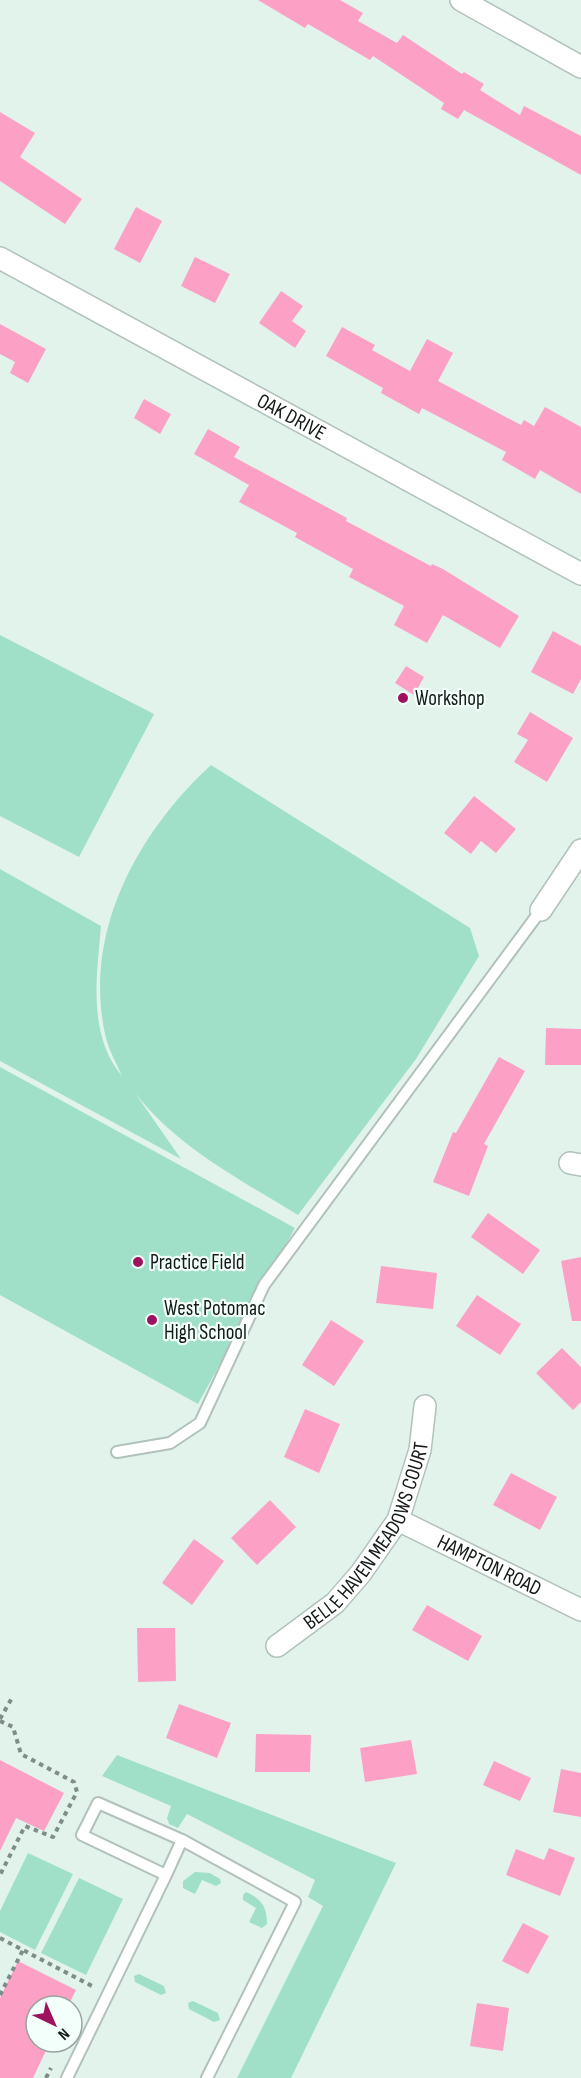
<svg xmlns="http://www.w3.org/2000/svg" width="581" height="2078" viewBox="0 0 581 2078" font-family="'Sofia Sans Condensed',sans-serif">
	<style>
		.green { fill: #a0e0c9 }
		.building { fill: #fca1c5 }
		.lines { fill: none; stroke-linecap: round; stroke-linejoin: round }
		.lane-casing { stroke: #b1c1bb; stroke-width: 14 }
		.street-casing { stroke: #b1c1bb; stroke-width: 24 }
		.path { stroke: #808c87; stroke-width: 4; stroke-dasharray: 4.5 4.5; stroke-linecap: butt }
		.lane { stroke: #fff; stroke-width: 10 }
		.street { stroke: #fff; stroke-width: 21 }
		.poi-dot { fill: #9e115e; stroke: #f2fffa; stroke-width: 2 }
		.labels { text-anchor: middle; stroke-width: 4.5; stroke-linejoin: round; paint-order: stroke }
		.street-label { font-size: 21px; fill: #141a17; stroke: #f2fffa }
		.poi-label { font-size: 21px; fill: #141a17; stroke: #f2fffa; text-anchor: start }
	</style>
	<rect width="100%" height="100%" fill="#e2f3ec"/>
	<path class="green" d="M0,635L154,714L79,857L0,816Z
		M211,765L470,928L479,956L416,1059L298,1215C241,1180 177,1147 135,1093L181,1159L0,1061V869L101,926C97,976 87,1034 122,1076C116,1062 108,1049 105,1034C83,932 138,832 211,765Z
		M0,1067L295,1228L198,1404L0,1295Z
		M117,1755L396,1863L291,2078H237L323,1906L308,1897L315,1880L187,1814L178,1828L169,1824L167,1818L171,1806L102,1776Z
		M28,1853L73,1874L35,1950L0,1932V1911Z
		M195,1872L210,1873L220,1879L221,1883L216,1886L202,1880L195,1894L183,1888V1881Z
		M79,1878L123,1899L86,1975L41,1953Z
		M246,1892C262,1899 267,1907 267,1924L262,1928L249,1922L256,1908L243,1900V1895Z
		M139,1974L164,1986L166,1993L161,1995L135,1982L134,1976Z
		M193,2001L218,2013L220,2020L214,2022L189,2009L188,2003Z"/>
	<path class="building" d="M258,0H340L363,13L358,21L397,43L403,35L462,74L464,72L484,84L480,90L520,115L524,106L581,136V175L464,110L458,119L441,109L444,103L373,56L370,60L308,24L305,28Z
		M0,112L35,133L20,157L82,199L65,224L0,181Z
		M136,207L162,221L140,263L114,249Z
		M195,257L230,274L215,303L181,286Z
		M281,291L303,306L292,321L306,331L295,348L259,323Z
		M0,324L46,349L28,383L10,373L15,362L0,354Z
		M342,327L375,345L372,350L410,371L427,339L453,353L438,381L521,425L524,420L534,426L545,407L581,427V494L540,470L535,479L502,460L506,452L422,408L419,414L381,393L383,388L326,356Z
		M144,399L171,414L160,434L134,418Z
		M208,429L240,447L234,457L347,518L346,521L431,566L432,564L443,569L519,616L500,648L443,615L427,643L394,625L404,606L349,577L353,569L295,537L297,533L239,502L249,485L194,454Z
		M553,631L581,646V679L573,694L531,672Z
		M406,666L424,677L414,695L395,683Z
		M530,712L573,738L547,782L514,762L528,740L517,734Z
		M474,796L516,829L496,853L481,841L471,854L444,833Z
		M546,1028L581,1029V1065H545Z
		M499,1057L525,1071L484,1144L488,1146L469,1196L433,1182L453,1132L456,1133Z
		M488,1213L540,1250L523,1274L471,1237Z
		M581,1257V1321H572L561,1261Z
		M381,1266L437,1273L433,1309L376,1303Z
		M477,1295L521,1324L500,1355L456,1326Z
		M331,1320L364,1341L334,1386L302,1365Z
		M562,1348L581,1367V1402L573,1410L536,1373Z
		M305,1409L340,1424L319,1473L284,1457Z
		M511,1473L557,1497L540,1530L493,1505Z
		M270,1500L296,1527L257,1565L231,1538Z
		M194,1539L224,1561L192,1605L162,1583Z
		M427,1605L482,1636L468,1661L412,1630Z
		M137,1628H175L176,1681L138,1682Z
		M179,1704L231,1723L217,1758L166,1738Z
		M256,1734L311,1735L310,1772H255Z
		M411,1740L417,1774L365,1782L360,1748Z
		M0,1760L64,1793L44,1831L16,1818L0,1851Z
		M494,1761L531,1778L520,1801L483,1785Z
		M561,1769L581,1773V1817L553,1812Z
		M549,1848L575,1858L560,1896L506,1875L516,1849L544,1860Z
		M523,1923L549,1936L528,1974L502,1961Z
		M18,1961L76,1990L68,2006H36V2042H50L33,2078H0V1998Z
		M477,2003L509,2008L503,2051L470,2046Z"/>
	<g class="lines">
		<g class="lane-casing">
			<path id="lane" d="M117,1452L170,1443L200,1423L264,1285L541,910
				M166,1875L182,1840
				M67,2078L166,1875L82,1835L98,1803L182,1840L295,1902L207,2078"/>
		</g>
		<g class="street-casing">
			<g id="street">
				<path d="M461,0L581,67"/>
				<path id="s1" d="M0,258L581,574"/>
				<path d="M541,910L581,850"/>
				<path d="M570,1163L581,1165"/>
				<path id="s2" d="M398,1520L581,1610"/>
				<path id="s3" d="M277,1646L335,1603L361,1573L398,1520L420,1450L425,1406"/>
			</g>
		</g>
		<path class="path" d="M0,1719L13,1696
			M0,1721L13,1727L21,1754L74,1782L77,1792L53,1837L25,1826L0,1875
			M0,1938L92,1986L91,1989
			M0,1995L23,1950
			M46,2078L51,2068"/>
		<use href="#lane" class="lane"/>
		<use href="#street" class="street"/>
	</g>
	<g class="poi-dot">
		<circle cx="403" cy="698" r="6"/>
		<circle cx="138" cy="1262" r="6"/>
		<circle cx="152" cy="1320" r="6"/>
	</g>
	<g class="labels">
		<g class="street-label">
			<text dy="7" stroke="none"><textPath href="#s1" startOffset="332">OAK DRIVE</textPath></text>
			<text dy="7" stroke="none"><textPath href="#s3" startOffset="147">BELLE HAVEN MEADOWS COURT</textPath></text>
			<text dy="7" stroke="none"><textPath href="#s2" startOffset="102">HAMPTON ROAD</textPath></text>
		</g>
		<g class="poi-label">
			<text x="415" y="705">Workshop</text>
			<text x="150" y="1269">Practice Field</text>
			<text x="164" y="1315">West Potomac<tspan x="164" dy="24">High School</tspan></text>
		</g>
	</g>
	<g transform="translate(54 2024) rotate(136)"><circle r="28" fill="#f2fffa" stroke="#99a39f" stroke-width="1.5"/>
	<path d="M0-4.5L10 22L0 15L-10 22Z" fill="#9e115e"/>
	<text y="-9" font-size="16" font-weight="bold" text-anchor="middle" fill="#141a17">N</text>
	</g>
</svg>
